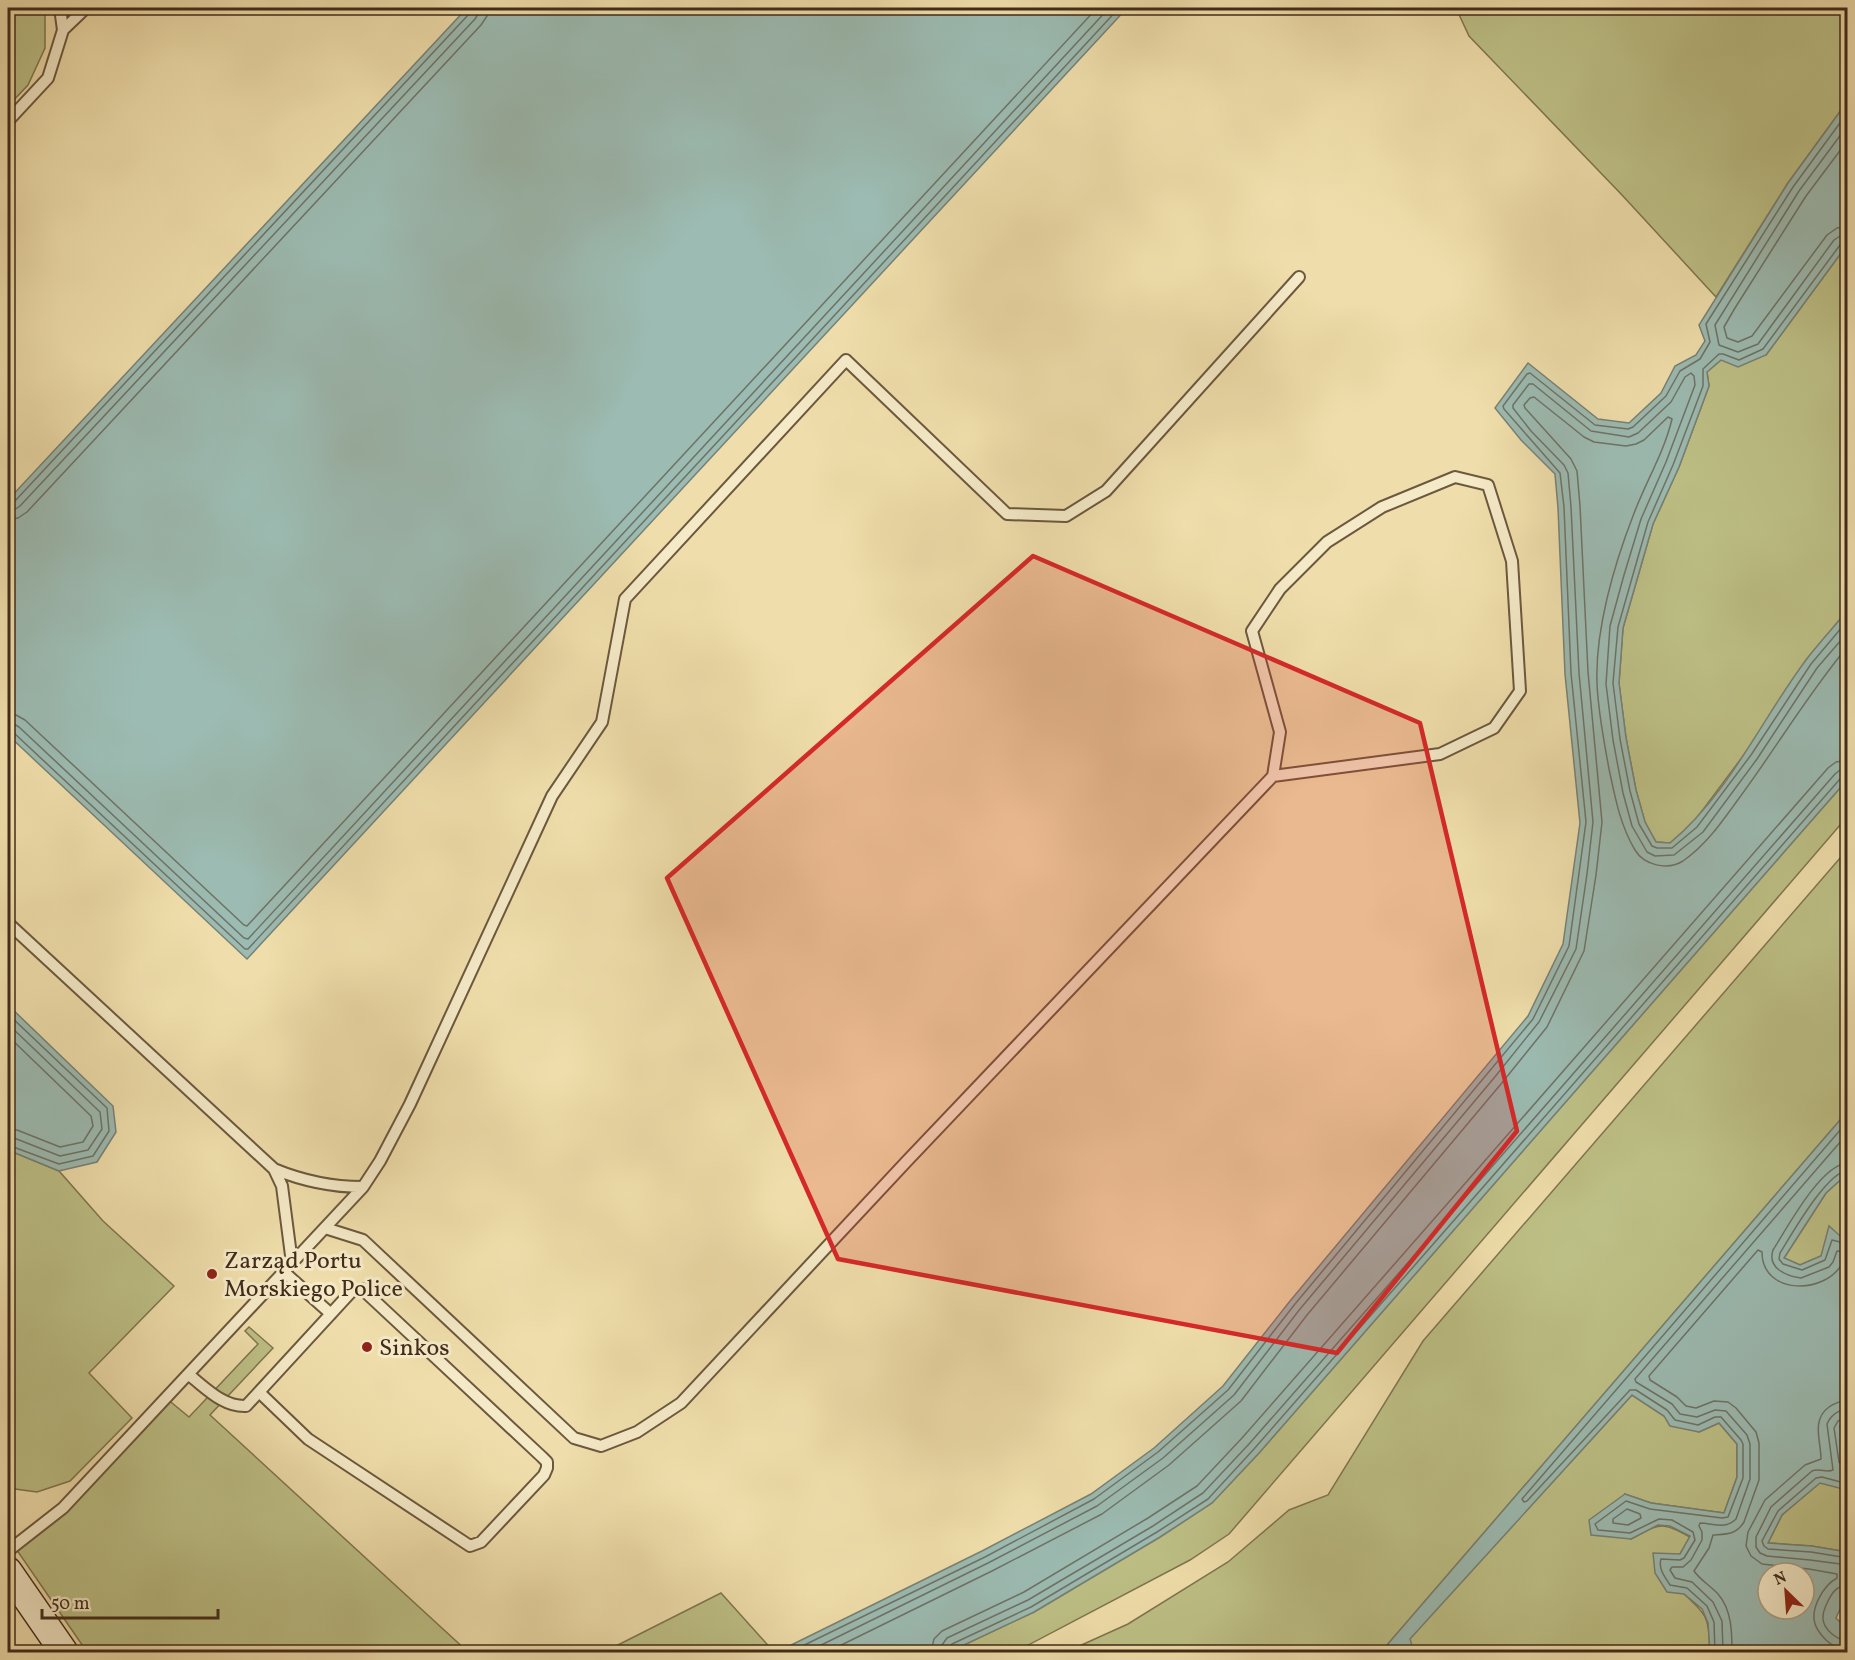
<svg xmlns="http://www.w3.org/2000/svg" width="1855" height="1660" viewBox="0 0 1855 1660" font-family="Vollkorn,serif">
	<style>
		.green { fill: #bdc086; stroke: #7f7650; stroke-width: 1.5 }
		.water { fill: #9cbbb2; stroke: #788175; stroke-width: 1.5; fill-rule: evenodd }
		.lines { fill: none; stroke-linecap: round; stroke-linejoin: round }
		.shore { stroke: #6e7366; stroke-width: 1.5 }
		.lane-casing { stroke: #6c583e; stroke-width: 14 }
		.secondary-casing { stroke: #412b1a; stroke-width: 30 }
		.lane { stroke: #f5eac8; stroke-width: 10 }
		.secondary { stroke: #f5eac8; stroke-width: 27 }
		.marked { fill: #d62828; fill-opacity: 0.2; stroke: #d62828; stroke-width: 4.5; stroke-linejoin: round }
		.poi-dot { fill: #8f2418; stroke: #f5eac8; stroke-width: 2 }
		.labels { text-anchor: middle; stroke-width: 6; stroke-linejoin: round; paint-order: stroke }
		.poi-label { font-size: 24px; fill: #412b1a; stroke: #f5eac8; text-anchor: start }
	</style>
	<rect width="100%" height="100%" fill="#efdeab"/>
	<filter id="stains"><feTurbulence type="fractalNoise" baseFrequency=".00333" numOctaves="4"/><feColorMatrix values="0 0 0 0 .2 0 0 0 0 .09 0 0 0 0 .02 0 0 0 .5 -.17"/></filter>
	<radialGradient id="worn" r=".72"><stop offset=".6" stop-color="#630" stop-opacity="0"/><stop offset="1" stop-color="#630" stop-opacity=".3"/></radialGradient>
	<path class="green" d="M8,8H45V48L28,85L8,106Z
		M1456,8H1847V102L1788,183L1716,297L1622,195L1469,36Z
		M1847,245V611L1806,660L1746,752L1693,823L1670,843L1656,842L1645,822L1636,790L1626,738L1619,683L1623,628L1653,524L1679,467L1709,386L1707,372L1721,360L1766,355Z
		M1847,780V817L1229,1534L1190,1560L1015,1652H949L1034,1612L1160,1537L1212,1503L1259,1453Z
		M1847,850V1112L1381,1652H1066L1128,1624L1228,1562L1289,1510L1328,1495L1423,1341Z
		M8,1150L59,1171L103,1221L174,1286L89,1373L132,1418L70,1481L37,1492L8,1488Z
		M1847,1174V1240L1839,1235L1821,1256L1800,1265L1784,1258L1826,1193Z
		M249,1327L273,1348L210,1415L468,1652H87L14,1546L63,1508L166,1398L189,1417L258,1344L245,1331Z
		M1632,1395L1664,1416L1699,1432L1719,1423L1737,1444V1477L1724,1513L1651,1503L1625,1494L1631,1539C1660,1524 1660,1520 1690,1537L1680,1554L1684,1594C1710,1617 1708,1619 1710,1652H1414L1409,1639Z
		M1847,1422V1552L1811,1546L1768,1543L1782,1515L1820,1482L1847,1490L1840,1426Z
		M721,1593L774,1652H604Z"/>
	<path class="water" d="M467,8H1127L247,959L8,735V500Z
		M1847,102V245L1766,355L1738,367L1721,360L1707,372L1709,386L1679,467L1653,524L1623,628L1619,683L1626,738L1636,790L1645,822L1656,842L1670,843C1729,794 1761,720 1806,660C1819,643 1834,627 1847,611V780L1259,1453L1212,1503L1160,1537L1034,1612L949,1652H777L982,1551L1091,1494L1154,1448L1223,1386L1290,1301L1528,1016L1563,944L1580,823L1565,674L1558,508L1555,474L1521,440L1495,408L1528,363L1598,419L1629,423L1661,393L1675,366L1696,355L1705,341L1699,325L1788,183Z
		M8,1005L113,1106L116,1132L97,1162L59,1171L8,1150Z
		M1847,1112V1174L1826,1193L1784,1258L1800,1265L1821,1256L1829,1226L1839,1235L1847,1240L1848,1422L1840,1426L1847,1490L1820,1483L1782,1515L1768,1543L1812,1546L1847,1552V1594L1836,1618L1847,1629V1652H1710L1708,1623L1702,1609L1684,1594L1667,1592L1655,1573L1653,1553L1680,1554L1690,1536L1670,1526L1658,1525L1631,1539L1591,1535L1589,1520L1625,1494L1651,1503L1724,1513L1737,1477V1444L1719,1423L1699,1432L1670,1426L1664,1416L1632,1395L1410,1639L1414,1652H1381ZM1768,1573H1804V1609H1768Z"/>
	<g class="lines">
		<path class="shore" d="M1848,125L1799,191L1715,325L1719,345L1738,352L1758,344L1834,240L1840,236L1848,235
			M1848,140L1806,196L1735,308L1724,327L1727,338L1738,342L1752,336L1827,235L1837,228L1848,226
			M1848,243L1840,245L1763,349L1739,360L1723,354H1719L1703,369V386L1673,465L1648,522L1618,627L1613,683L1620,739L1630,791L1639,824L1652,846L1657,848H1672L1697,827L1751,755L1811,664L1848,620
			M8,503L15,501L469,14L471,8
			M8,511L14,510L20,506L475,19L478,14L479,8
			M8,520L18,518L27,512L481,25L487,16L488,8
			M8,714L16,715L25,720L244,925L247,926L1097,8
			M8,723L14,724L19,727L244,938L248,939L1109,8
			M8,731L14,733L245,949H248L1119,8
			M8,1014L107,1108L109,1131L93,1156L59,1164L8,1145
			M8,1024L100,1112L102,1129L88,1150L60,1156L14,1138H8
			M8,1036L91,1116L93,1126L83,1142L60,1147L17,1130L8,1129
			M1848,1163C1821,1164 1787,1228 1773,1250C1767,1268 1786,1276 1801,1278L1829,1267L1833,1262L1837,1251L1848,1252
			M1848,1170C1826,1173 1792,1234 1780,1253L1779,1259L1783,1264L1802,1270L1825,1260L1832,1240L1848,1244
			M1848,1400C1840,1401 1835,1403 1829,1407C1811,1420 1821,1441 1821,1459L1805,1465L1765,1500L1748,1532L1746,1546L1751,1556L1762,1564L1809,1569L1837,1574V1578C1824,1585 1810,1608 1815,1624C1817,1630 1821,1635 1826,1640C1832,1646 1838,1649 1848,1650
			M1848,1409C1838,1410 1831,1415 1827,1424L1833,1470C1827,1473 1819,1468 1812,1471L1771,1507L1756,1537V1547L1760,1553L1767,1556L1810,1560L1848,1565
			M1848,1417L1838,1421L1834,1428L1839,1462L1842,1466L1848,1467
			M1848,1484L1822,1477L1816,1478L1778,1511L1762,1541L1764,1546L1768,1549L1811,1552L1848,1558
			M1627,1509L1640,1514L1641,1518L1628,1525L1613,1523V1519Z
			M1848,1585C1843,1586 1842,1585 1838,1588C1831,1592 1822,1611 1823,1619C1824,1630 1837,1640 1848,1641
			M790,1652L985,1557L1094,1499L1158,1452L1228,1390L1295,1304L1533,1019L1569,946L1586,822L1571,673L1564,507L1560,473L1504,409L1503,406L1527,374L1530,373L1595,425L1628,429L1633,427L1666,396L1680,371L1700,359L1710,342L1706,324L1793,187L1848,112
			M807,1652L988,1563L1097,1506L1163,1458L1234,1395L1300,1309L1494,1078L1539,1022L1576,949L1587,874L1593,822L1579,673L1571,507L1568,473L1564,465L1531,431L1513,408V405L1529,384H1533L1591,431L1629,437L1638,433L1671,402L1685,377L1691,373L1694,376L1695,385L1666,462L1641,519L1624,575L1610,626L1606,684L1613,740L1623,793L1632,826L1647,852L1655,856L1674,855L1703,832L1757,759L1817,668L1848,632
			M827,1652L992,1571L1102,1514L1169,1465L1241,1401L1307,1315L1501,1084L1547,1027L1584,951L1596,875L1602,822L1588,672L1580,506L1577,471L1571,459L1525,408L1524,405L1530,398L1534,397L1584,437L1594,442L1626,446L1636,444L1644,440L1668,417L1672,419C1664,453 1645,483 1633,516C1614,565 1595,630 1597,683C1598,712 1604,741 1609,769C1615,797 1620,825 1635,850C1644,865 1667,871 1683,861C1706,845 1721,823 1737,801C1775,750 1807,695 1848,646
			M931,1652L934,1639L942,1631L1024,1592L1148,1518L1197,1486L1242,1438L1448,1203L1828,768L1836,762L1848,760
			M940,1652L942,1645L947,1638L1028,1600L1153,1526L1203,1493L1249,1444L1455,1209L1835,774L1840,770L1848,769
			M948,1652V1648L952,1644L1031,1607L1157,1532L1208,1499L1254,1449L1840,779L1848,776
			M1715,1652L1714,1622L1707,1606L1687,1588L1670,1585C1665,1577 1658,1569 1661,1559L1680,1560L1684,1558L1695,1540L1693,1532L1672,1520L1659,1519L1630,1533L1598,1530L1595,1524L1626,1501L1650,1509L1722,1518L1728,1517L1743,1478V1444L1741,1440L1721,1417H1715L1698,1425L1675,1420L1667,1410L1636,1390H1630L1527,1501L1524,1502L1522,1499L1848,1121
			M1723,1652L1722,1621L1713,1602L1692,1582L1675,1578L1670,1570L1672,1567H1683L1691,1560L1702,1540V1532L1699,1526L1700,1523C1713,1523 1725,1530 1736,1519L1750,1479V1444L1747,1435L1726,1411L1715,1410L1697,1417L1680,1414L1672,1404L1636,1382L1635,1379L1848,1133
			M1732,1652C1732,1633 1732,1610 1718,1594C1711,1586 1700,1580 1694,1571L1709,1548L1713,1535C1726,1534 1736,1535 1744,1522L1759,1480V1443L1756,1432L1736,1408L1728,1402L1714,1401L1696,1408L1686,1406L1677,1397L1650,1380L1649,1376L1758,1250L1762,1252C1762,1296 1827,1295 1843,1262L1848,1261"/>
		<g class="lane-casing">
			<path id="lane" d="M63,30L86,8
				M8,121L48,78L63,30L60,8
				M8,923L274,1169L282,1186L292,1263
				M274,1169C303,1181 332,1187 363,1187
				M325,1228L363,1240L574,1438L601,1446L637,1432L681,1403L906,1162L1273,776L1280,732L1252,631L1280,589L1327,542L1382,507L1455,477L1488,485L1512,561L1520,691L1494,728L1440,754L1273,776
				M284,1272L331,1314
				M189,1375C206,1388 223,1407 246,1406L259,1392L351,1292L362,1289L542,1457L547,1462V1468L544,1475L481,1542L470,1546L308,1439L259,1392
				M8,1551L63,1508L363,1187L380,1161L410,1104L552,796L602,722L625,599L846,360L1007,514L1066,516L1106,491L1299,277"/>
		</g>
		<g class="secondary-casing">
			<path id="secondary" d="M8,1571L64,1652"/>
		</g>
		<use href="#lane" class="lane"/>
		<use href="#secondary" class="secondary"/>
	</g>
	<path class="marked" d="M1033,556L1420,723L1517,1131L1337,1353L838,1259L667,878Z"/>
	<g class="poi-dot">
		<circle cx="212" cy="1274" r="6"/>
		<circle cx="367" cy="1347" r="6"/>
	</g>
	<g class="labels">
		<g class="poi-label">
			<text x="224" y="1268">Zarząd Portu<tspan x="224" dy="28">Morskiego Police</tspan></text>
			<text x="379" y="1355">Sinkos</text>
		</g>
	</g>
	<rect width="1855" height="1660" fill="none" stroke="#efdeab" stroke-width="30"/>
	<rect x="9" y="9" width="1837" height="1642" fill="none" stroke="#412b1a" stroke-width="3"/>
	<rect x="15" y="15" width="1825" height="1630" fill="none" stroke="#412b1a" stroke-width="1.5"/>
	<g transform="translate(1786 1591) rotate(335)"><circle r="28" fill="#f5eac8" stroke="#ad9e82" stroke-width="1.5"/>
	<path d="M0-4.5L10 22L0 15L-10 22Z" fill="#8f2418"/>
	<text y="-9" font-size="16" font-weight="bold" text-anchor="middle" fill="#412b1a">N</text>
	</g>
	<path d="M42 1609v9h176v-9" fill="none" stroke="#412b1a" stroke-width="3"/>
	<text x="51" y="1609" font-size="18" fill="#412b1a" stroke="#f5eac8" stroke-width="4.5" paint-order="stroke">50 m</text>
	<rect width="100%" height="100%" filter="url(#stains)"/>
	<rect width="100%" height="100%" fill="url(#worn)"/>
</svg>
